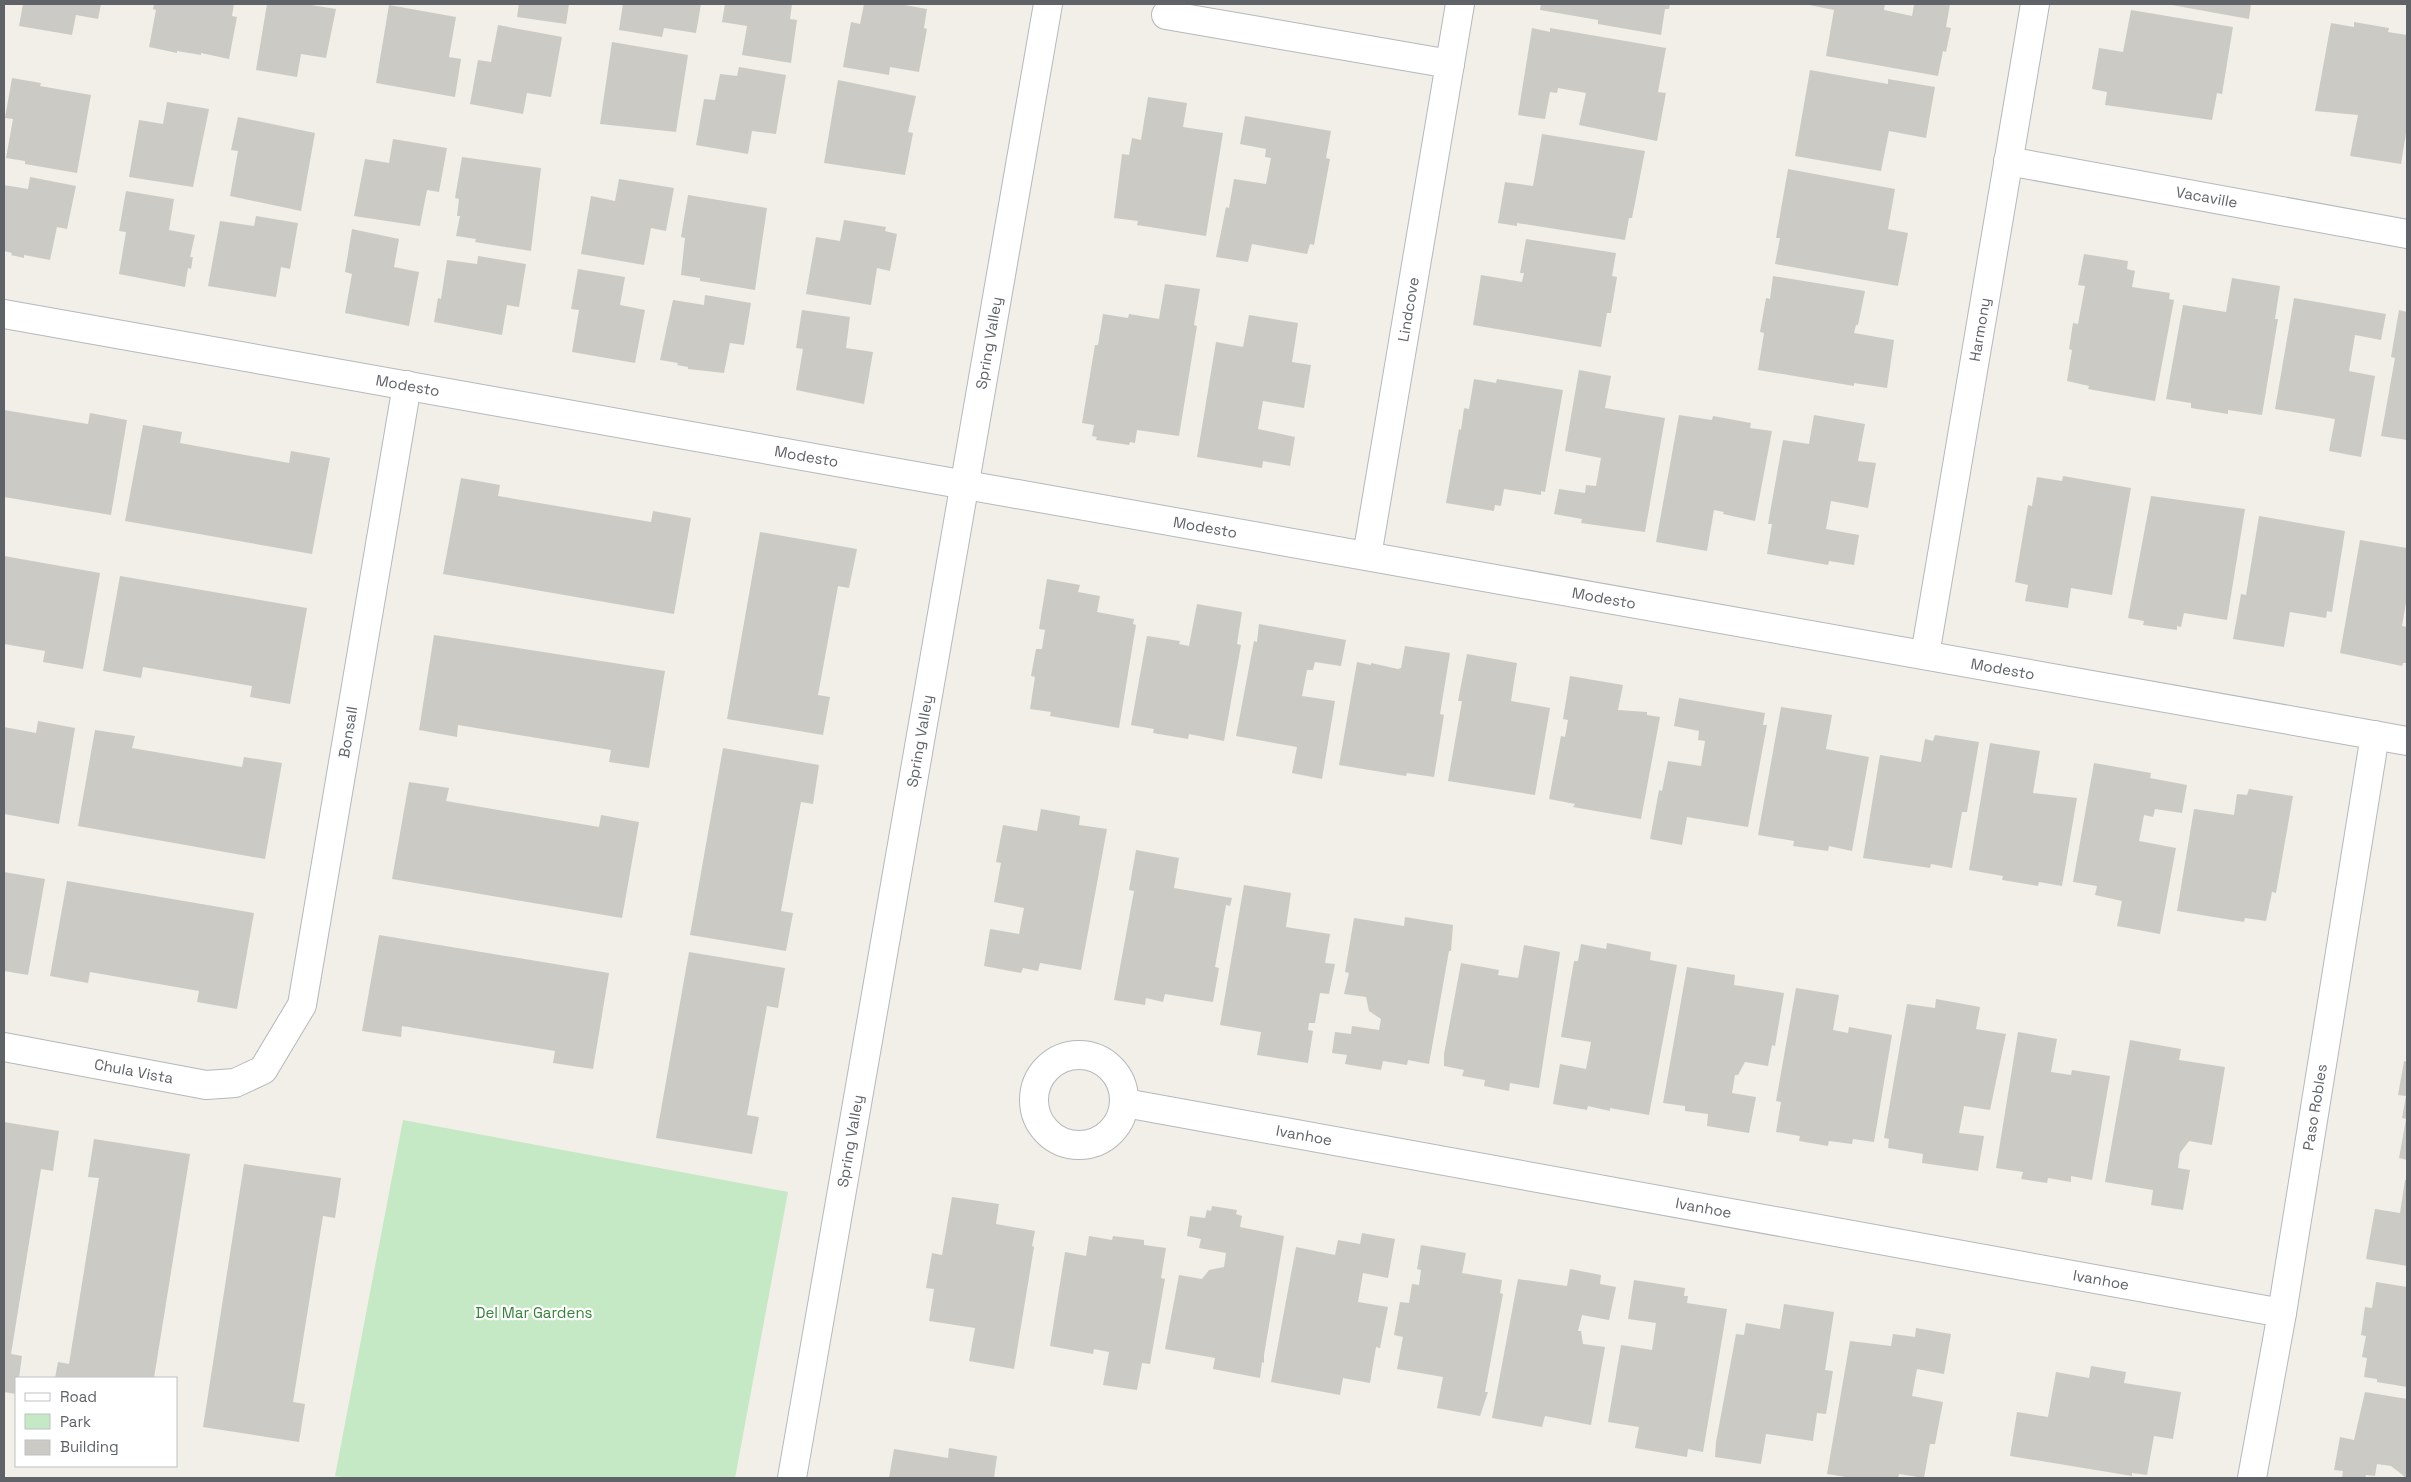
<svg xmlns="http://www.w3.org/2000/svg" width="2411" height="1482" viewBox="0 0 2411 1482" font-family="'Space Grotesk',sans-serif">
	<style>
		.green { fill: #c5e8c5 }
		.building { fill: #cccac5 }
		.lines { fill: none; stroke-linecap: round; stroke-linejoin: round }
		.minor-casing { stroke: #b5b8bc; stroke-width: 30 }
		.tertiary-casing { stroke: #b5b8bc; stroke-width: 30 }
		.minor { stroke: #fff; stroke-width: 28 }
		.tertiary { stroke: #fff; stroke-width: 28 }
		.labels { text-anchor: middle; stroke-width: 4.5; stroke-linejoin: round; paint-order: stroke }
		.street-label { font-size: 15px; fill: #5f6368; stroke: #fff }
		.park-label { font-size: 15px; fill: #348238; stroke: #fff }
	</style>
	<rect width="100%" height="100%" fill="#f1efe8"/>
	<path class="green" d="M403,1120L788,1192L735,1478H350L335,1476Z"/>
	<path class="building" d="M23,4H101L98,19L76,15L72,35L19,26Z
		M154,4H234L232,16L237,17L229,59L201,53V55L177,51V53L149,47L156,10L153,9Z
		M267,4H305L336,9L326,58L301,54L297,77L256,70Z
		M519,4H569L566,24L517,17Z
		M623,4H701L696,33L664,28L662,37L619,30Z
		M725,4H792L790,19L797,20L791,63L742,55L747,26L722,22Z
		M864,4H899L927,9L924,28L927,29L919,72L890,67L889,75L843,67L851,22L860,24Z
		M1541,4H1670L1669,9H1665L1661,35L1598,24V20L1540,10Z
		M1804,4H1885L1884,10L1912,16L1914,5L1950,4L1946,27L1951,28L1946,52L1943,51L1938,76L1826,56L1834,10Z
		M2166,4H2251L2249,19Z
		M389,5L456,17L449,57L461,59L455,97L376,83Z
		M2131,10L2233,27L2222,94L2217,93L2212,120L2105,105L2107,92L2092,89L2099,48L2123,52Z
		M2354,22L2389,28L2388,32L2407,35V127L2401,164L2350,156L2358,115L2315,111L2331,23L2354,27Z
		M498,25L562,37L551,97L527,93L523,114L470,104L478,60L491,62Z
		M1532,28L1550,32V28L1666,48L1658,92L1666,93L1657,141L1579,125L1586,93L1558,88L1557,93L1550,92L1545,119L1518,115Z
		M612,42L688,55L676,132L600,124Z
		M739,67L786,75L776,134L752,131L748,154L696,145L704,99L715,100L720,74L737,76Z
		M1810,70L1888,84V79L1935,87L1926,138L1889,131L1881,171L1795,156Z
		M12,78L41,83L40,86L91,95L77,173L25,164V161L6,158L13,119L5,118Z
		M838,80L916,96L908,132L913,133L905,175L824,163Z
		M1148,97L1187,103L1183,127L1223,133L1206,236L1137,225L1138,221L1114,218L1122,154L1129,155L1132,138L1141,140Z
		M167,102L209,109L193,187L129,177L139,120L163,124Z
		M1245,116L1331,131L1326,158L1330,159L1314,245L1310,244L1307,254L1252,244L1248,262L1216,257L1226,207L1229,208L1234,179L1266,184L1271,158L1265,157L1266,149L1240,144Z
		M238,117L315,133L301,211L230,196L238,151L231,150Z
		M1542,134L1645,151L1632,218H1629L1625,240L1517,223V226L1498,223L1505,182L1533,186Z
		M393,139L447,148L439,192L427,190L420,226L354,216L365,159L389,163Z
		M462,157L541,168L531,251L475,242L476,239L456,236L460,216H457L459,199L455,198Z
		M1788,169L1895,189L1888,229L1908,233L1898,286L1775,264L1780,238H1776Z
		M30,177L76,186L67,229L57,227L50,260L24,255V258L11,255L12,253L4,251V185L28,189Z
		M619,179L674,188L666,231L651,228L644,265L581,254L591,196L615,201Z
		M126,191L174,199L169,230L195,235L190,257H193L191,269L188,268L185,287L119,274L126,232L119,231Z
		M688,195L767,208L755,290L700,281V278L681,275L685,238L681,237Z
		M256,216L298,223L290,269L281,267L276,297L208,286L220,221L254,226Z
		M844,220L886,227L885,231L897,234L890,271L877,268L871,305L806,294L816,237L840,241Z
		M352,229L399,239L394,267L419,272L409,326L345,313L352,274L345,272Z
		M1526,239L1616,253L1612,276L1617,277L1611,313H1607L1601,347L1473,325L1481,275L1522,282L1524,273H1520Z
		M2084,254L2128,261L2127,269L2135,271L2132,287L2170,293L2169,299L2174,300L2155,401L2088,389L2089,386L2067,381L2072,350L2069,349L2073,323L2078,324L2085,286L2078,285Z
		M478,256L526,264L519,307L507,305L502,335L434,322L438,298L441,299L447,260L477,264Z
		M578,269L625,277L620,305L645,310L635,363L572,352L579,310L571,309Z
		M1773,276L1865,291L1858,325H1856L1854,333L1894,340L1887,388L1854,383V386L1758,370L1764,333L1760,332L1766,298L1770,299Z
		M2232,278L2280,286L2275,319H2278L2262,415L2228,410V414L2191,408V403L2166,399L2183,305L2226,312Z
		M1165,284L1200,289L1194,325L1197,326L1179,436L1137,430L1135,443L1130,442L1129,445L1096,440L1097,437L1092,436L1094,425L1082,423L1095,345H1098L1103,314L1128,318L1129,314L1159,319Z
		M705,295L751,303L744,345L730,343L724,373L688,369V367L677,365L678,363L660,360L673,300L704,305Z
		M2294,298L2386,314L2381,340L2355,335L2349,371L2375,376L2361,457L2329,451L2335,419L2275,409Z
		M802,310L850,317L846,348L873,352L864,404L796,390L803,349L796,348Z
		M2399,310L2407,312V440L2381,436L2395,358L2391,357Z
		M1249,315L1298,323L1292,362L1311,365L1304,408L1263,401L1258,429L1295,437L1290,466L1263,461L1262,468L1197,457L1216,342L1243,347Z
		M1579,370L1611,376L1605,408L1665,418L1645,532L1581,523L1582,519L1554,514L1559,489L1585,493L1586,485L1596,486L1601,458L1565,451Z
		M1474,379L1496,383L1497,379L1563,390L1545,492L1541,491V495L1504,489L1501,506L1495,505L1494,511L1446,503L1459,429L1461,430L1464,408L1469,409Z
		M4,410L88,424L90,413L127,420L111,515L4,497Z
		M1679,415L1712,420L1713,416L1751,423L1750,428L1772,431L1755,521L1723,514L1724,512L1714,510L1707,551L1656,542Z
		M1814,415L1865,424L1858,461L1876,463L1868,508L1831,501L1826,529L1859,535L1854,565L1829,561L1828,565L1767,554L1772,524H1768L1783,440L1809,444Z
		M143,425L182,432L180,443L289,463L291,451L330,458L312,554L125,521Z
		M2063,476L2131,488L2112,595L2071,588L2068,608L2025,601L2028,585L2015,582L2028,505L2032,506L2037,477L2062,481Z
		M461,478L500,485L498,496L651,522L653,511L691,518L674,614L443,574Z
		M2151,496L2245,509L2227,620L2184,613L2181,627L2177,626V630L2143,625L2144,621L2128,618Z
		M2259,516L2345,531L2332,612L2327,611L2326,618L2290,612L2284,647L2233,639L2241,594L2246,595Z
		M760,532L857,549L849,588L838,586L818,695L830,697L823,735L727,719Z
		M2360,540L2407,548V597L2402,626L2407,627V663H2403L2402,666L2340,653Z
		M4,556L100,573L83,669L43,662L45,651L4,644Z
		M120,576L307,608L290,704L250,697L252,686L143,667L141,678L103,671Z
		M1047,579L1080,585L1078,592L1100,596L1097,612L1134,619L1133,624L1136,625L1119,728L1050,716L1051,712L1030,709L1035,677L1031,676L1036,649H1042L1045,630L1039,629Z
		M1197,604L1242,612L1237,644L1241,645L1224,741L1189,734L1188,739L1153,733L1154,729L1131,725L1147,636L1180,641L1179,644L1189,646Z
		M1259,624L1346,640L1341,666L1315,662L1313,670H1307L1302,696L1335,701L1322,779L1292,773L1297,747L1236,736L1254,641L1257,642Z
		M434,635L665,671L649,768L609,762L611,750L458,725L457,737L419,730Z
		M1405,646L1450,653L1440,714L1444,715L1434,777L1407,773L1406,776L1339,765L1357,662L1371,665V663L1398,669L1401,668Z
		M1467,654L1517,663L1511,701L1550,708L1535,795L1448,781L1462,701H1458Z
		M1570,676L1623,685L1618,710L1647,712V715L1660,717L1641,819L1573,807L1575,804L1549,799L1561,736L1565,737L1568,720L1563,719Z
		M1679,698L1765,713L1763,725H1767L1748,827L1687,817L1682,845L1650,839L1659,790L1662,791L1668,761L1701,766L1705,741L1698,740L1699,731L1674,726Z
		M1781,707L1832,715L1826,749L1869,757L1852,851L1829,846L1828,851L1793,846L1794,841L1758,835Z
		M38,721L75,728L59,824L4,814V727L36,733Z
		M95,730L135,736L132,748L242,767L244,757L282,763L265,859L78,826Z
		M1935,735L1979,742L1967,812H1962L1952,868L1931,864L1930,868L1863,858L1880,755L1921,762L1925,739L1933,741Z
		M1990,743L2040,751L2033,793L2077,798L2062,886L2039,882L2038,886L2002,880L2003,876L1969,870Z
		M723,748L819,765L813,804L801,802L781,911L793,913L786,951L690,935Z
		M2094,763L2151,773L2150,778L2187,785L2182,813L2155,809L2153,817L2144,815L2139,841L2176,848L2160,934L2117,926L2122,901L2095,895L2097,886L2073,882Z
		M409,782L449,788L446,801L599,827L601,815L639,822L622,918L392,879Z
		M2249,789L2293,796L2276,893L2272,892L2266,921L2245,918L2244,922L2177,911L2194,809L2234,815L2237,794L2247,795Z
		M1041,809L1080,816L1079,825L1107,829L1081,970L1040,963L1038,971L1023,968L1021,973L984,966L990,929L1019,934L1024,908L994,902L1001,863L996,862L1003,825L1037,831Z
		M1136,850L1179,858L1174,888L1232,898L1230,906L1226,905L1215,967L1219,968L1213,1002L1165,994L1163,1002L1146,998L1145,1005L1114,1000L1134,891L1129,890Z
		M4,872L45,879L28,975L4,971Z
		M67,881L254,913L237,1009L197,1002L199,991L90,972L88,983L50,976Z
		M1244,885L1291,893L1286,927L1330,934L1325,963L1335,964L1329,994L1320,993L1315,1023H1309L1308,1030L1313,1031L1308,1063L1257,1055L1261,1032L1220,1025Z
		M1405,917L1453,925L1451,951H1449L1429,1064L1408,1060L1407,1065L1383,1061L1381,1070L1345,1064L1347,1055L1332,1053L1335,1032L1351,1034L1352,1026L1379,1030L1381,1019L1369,1011L1366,997L1344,994L1349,973L1345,972L1354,918L1404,926Z
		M379,935L609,973L593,1069L553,1063L555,1051L402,1026L401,1037L362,1031Z
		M1607,943L1651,952L1650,960L1677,965L1649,1115L1610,1108V1111L1588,1106L1587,1110L1553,1104L1560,1064L1586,1069L1591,1042L1561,1037L1574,961H1578L1581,944L1606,949Z
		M1524,945L1560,952L1539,1088L1510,1083L1509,1091L1484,1086L1485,1080L1462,1076L1464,1070L1444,1066V1054L1461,963L1499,970L1498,975L1518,978Z
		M689,952L785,968L778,1008L767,1006L747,1115L759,1117L752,1154L656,1138Z
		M1687,967L1735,975L1734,985L1784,993L1775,1046L1772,1045L1768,1066L1745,1062L1738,1075H1735L1732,1093L1756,1097L1749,1133L1707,1126L1708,1114L1685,1111V1106L1663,1103Z
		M1796,988L1839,995L1833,1030L1848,1033L1849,1027L1892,1035L1874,1142L1853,1139L1852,1144L1829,1141L1828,1146L1799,1141L1800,1136L1776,1132L1781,1102L1776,1101Z
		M1936,999L1980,1007L1976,1029L2006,1034L1990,1110L1964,1106L1959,1133L1984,1136L1978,1171L1922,1163L1923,1154L1888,1148L1889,1139L1884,1138L1907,1004L1935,1008Z
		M2018,1032L2057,1039L2051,1072L2071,1075L2072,1070L2110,1076L2092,1180L2071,1176V1182L2048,1178L2047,1183L2021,1179L2023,1172L1996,1168Z
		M2130,1040L2181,1049L2179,1060L2225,1067L2212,1145L2189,1141L2180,1153L2178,1168L2190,1170L2183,1210L2151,1205L2153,1190L2105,1182Z
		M2404,1061L2407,1062V1160L2399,1158L2406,1119L2402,1118L2406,1096L2398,1095Z
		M4,1122L59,1131L53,1171L41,1169L11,1354L22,1356L19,1378H16V1394L4,1392Z
		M94,1139L190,1154L154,1378H55L58,1362L69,1364L99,1178L88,1177Z
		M244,1164L341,1178L335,1218L323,1216L293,1402L305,1404L299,1442L203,1427Z
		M2405,1180H2407V1266L2366,1259L2375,1209L2400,1213Z
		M952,1197L999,1204L996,1224L1035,1231L1032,1246L1034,1247L1014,1369L969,1361L975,1328L929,1321L934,1289L926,1288L932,1253L942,1255Z
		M1212,1206L1237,1210L1236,1214L1242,1216L1240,1227L1284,1236L1264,1355V1363L1262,1362L1260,1378L1213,1369L1215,1358L1165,1349L1179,1275L1202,1279L1209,1270L1224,1267L1226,1253L1199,1248L1201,1239L1187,1236L1190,1216L1205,1218L1207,1210L1211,1211Z
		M1362,1233L1395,1239L1388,1278L1363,1273L1358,1302L1388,1307L1380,1348L1376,1347L1370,1383L1343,1378L1340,1395L1271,1382L1296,1247L1335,1255L1338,1240L1360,1244Z
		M1089,1236L1112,1240L1113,1236L1144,1240V1245L1166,1248L1161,1278L1165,1279L1150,1364L1142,1363L1137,1390L1103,1385L1109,1352L1094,1349L1093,1354L1050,1346L1065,1252L1086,1256Z
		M1421,1245L1466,1253L1462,1273L1502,1280L1500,1293L1503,1294L1485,1392H1488L1480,1416L1437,1408L1443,1377L1397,1369L1403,1337L1394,1335L1400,1302L1409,1303L1412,1284L1419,1285L1421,1270L1417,1269Z
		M1570,1269L1601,1275L1600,1284L1616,1287L1609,1320L1582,1315L1578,1331H1581L1583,1344L1605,1347L1591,1425L1545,1416L1542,1427L1492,1418L1518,1279L1567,1286Z
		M1634,1280L1685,1288L1684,1296H1688L1687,1303L1727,1309L1703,1452L1688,1449L1687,1457L1635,1448L1639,1427L1608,1422L1621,1345L1652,1350L1656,1323L1628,1319Z
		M2376,1282L2407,1287V1387L2377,1382V1379L2364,1377L2367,1358L2362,1357L2366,1336L2361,1335L2365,1307L2372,1308Z
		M1784,1304L1834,1312L1825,1370L1833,1371L1826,1414L1817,1413L1813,1441L1766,1434L1761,1464L1715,1457L1716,1442L1736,1334L1744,1335L1746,1323L1780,1329Z
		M1916,1328L1951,1334L1944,1374L1917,1369L1912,1396L1943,1402L1935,1444H1930L1924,1478L1899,1474L1898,1478H1852L1827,1474L1850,1341L1891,1346L1893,1334L1915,1337Z
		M2091,1366L2126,1372L2124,1383L2181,1392L2173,1439L2154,1436L2147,1475L2132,1473V1476L2010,1456L2017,1412L2048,1417L2056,1372L2089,1378Z
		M2365,1392L2407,1399V1478H2403L2404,1476L2391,1466L2377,1464L2375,1476L2366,1475L2365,1478H2342L2343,1471L2334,1470L2340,1437L2354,1440Z
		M949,1448L997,1456L994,1478H889L894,1449L948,1458Z"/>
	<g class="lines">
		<g class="minor-casing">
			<g id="minor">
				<path d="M1166,15L1450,64"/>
				<path id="s1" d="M2008,161L2407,234"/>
				<path id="s2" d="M4,314L2407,741"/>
				<path id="s3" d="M1367,556L1460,4"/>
				<path id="s4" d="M1925,655L2035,4"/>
				<path id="s5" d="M4,1047L206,1085L235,1083L263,1070L302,1005L407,385"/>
				<circle cx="1079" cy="1100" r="45"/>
				<path id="s6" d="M1125,1103L2282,1313"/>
				<path id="s7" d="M2252,1478L2282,1313L2375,735"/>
			</g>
		</g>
		<g class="tertiary-casing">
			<g id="tertiary">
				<path id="s8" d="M792,1478L1048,4"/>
			</g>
		</g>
		<use href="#minor" class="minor"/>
		<use href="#tertiary" class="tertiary"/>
	</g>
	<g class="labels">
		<g class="street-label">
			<text dy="5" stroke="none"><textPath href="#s1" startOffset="202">Vacaville</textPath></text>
			<text dy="5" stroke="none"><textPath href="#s3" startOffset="250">Lindcove</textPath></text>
			<text dy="5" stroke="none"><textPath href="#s4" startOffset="330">Harmony</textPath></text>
			<text dy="5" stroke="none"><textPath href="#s8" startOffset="1152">Spring Valley</textPath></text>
			<text dy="5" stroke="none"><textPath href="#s2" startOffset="410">Modesto</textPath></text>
			<text dy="5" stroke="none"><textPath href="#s2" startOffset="815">Modesto</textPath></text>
			<text dy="5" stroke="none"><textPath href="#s2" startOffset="1220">Modesto</textPath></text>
			<text dy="5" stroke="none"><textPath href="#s2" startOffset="1625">Modesto</textPath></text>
			<text dy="5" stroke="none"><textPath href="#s2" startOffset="2030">Modesto</textPath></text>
			<text dy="5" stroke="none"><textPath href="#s5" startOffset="618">Bonsall</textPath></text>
			<text dy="5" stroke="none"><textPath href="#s8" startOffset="748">Spring Valley</textPath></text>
			<text dy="5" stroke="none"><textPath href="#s5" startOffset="132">Chula Vista</textPath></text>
			<text dy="5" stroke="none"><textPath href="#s7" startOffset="376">Paso Robles</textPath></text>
			<text dy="5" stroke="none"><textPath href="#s6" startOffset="182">Ivanhoe</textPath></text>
			<text dy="5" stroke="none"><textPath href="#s8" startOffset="342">Spring Valley</textPath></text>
			<text dy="5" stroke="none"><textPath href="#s6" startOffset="588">Ivanhoe</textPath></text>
			<text dy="5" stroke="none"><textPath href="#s6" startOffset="992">Ivanhoe</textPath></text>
		</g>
		<g class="park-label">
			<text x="534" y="1318">Del Mar Gardens</text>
		</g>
	</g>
	<rect width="2411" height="1482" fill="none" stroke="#5f6368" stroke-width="10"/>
	<rect x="15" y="1377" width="162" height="90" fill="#ffffff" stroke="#bfc1c3"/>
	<rect x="25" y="1393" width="25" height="8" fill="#ffffff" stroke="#bfc1c3"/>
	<text x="60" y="1402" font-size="15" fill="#5f6368">Road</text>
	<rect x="25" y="1414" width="25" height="15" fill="#c5e8c5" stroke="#bfc1c3"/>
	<text x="60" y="1427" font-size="15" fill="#5f6368">Park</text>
	<rect x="25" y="1440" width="25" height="15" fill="#cccac5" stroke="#bfc1c3"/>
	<text x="60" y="1452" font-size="15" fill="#5f6368">Building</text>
</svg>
